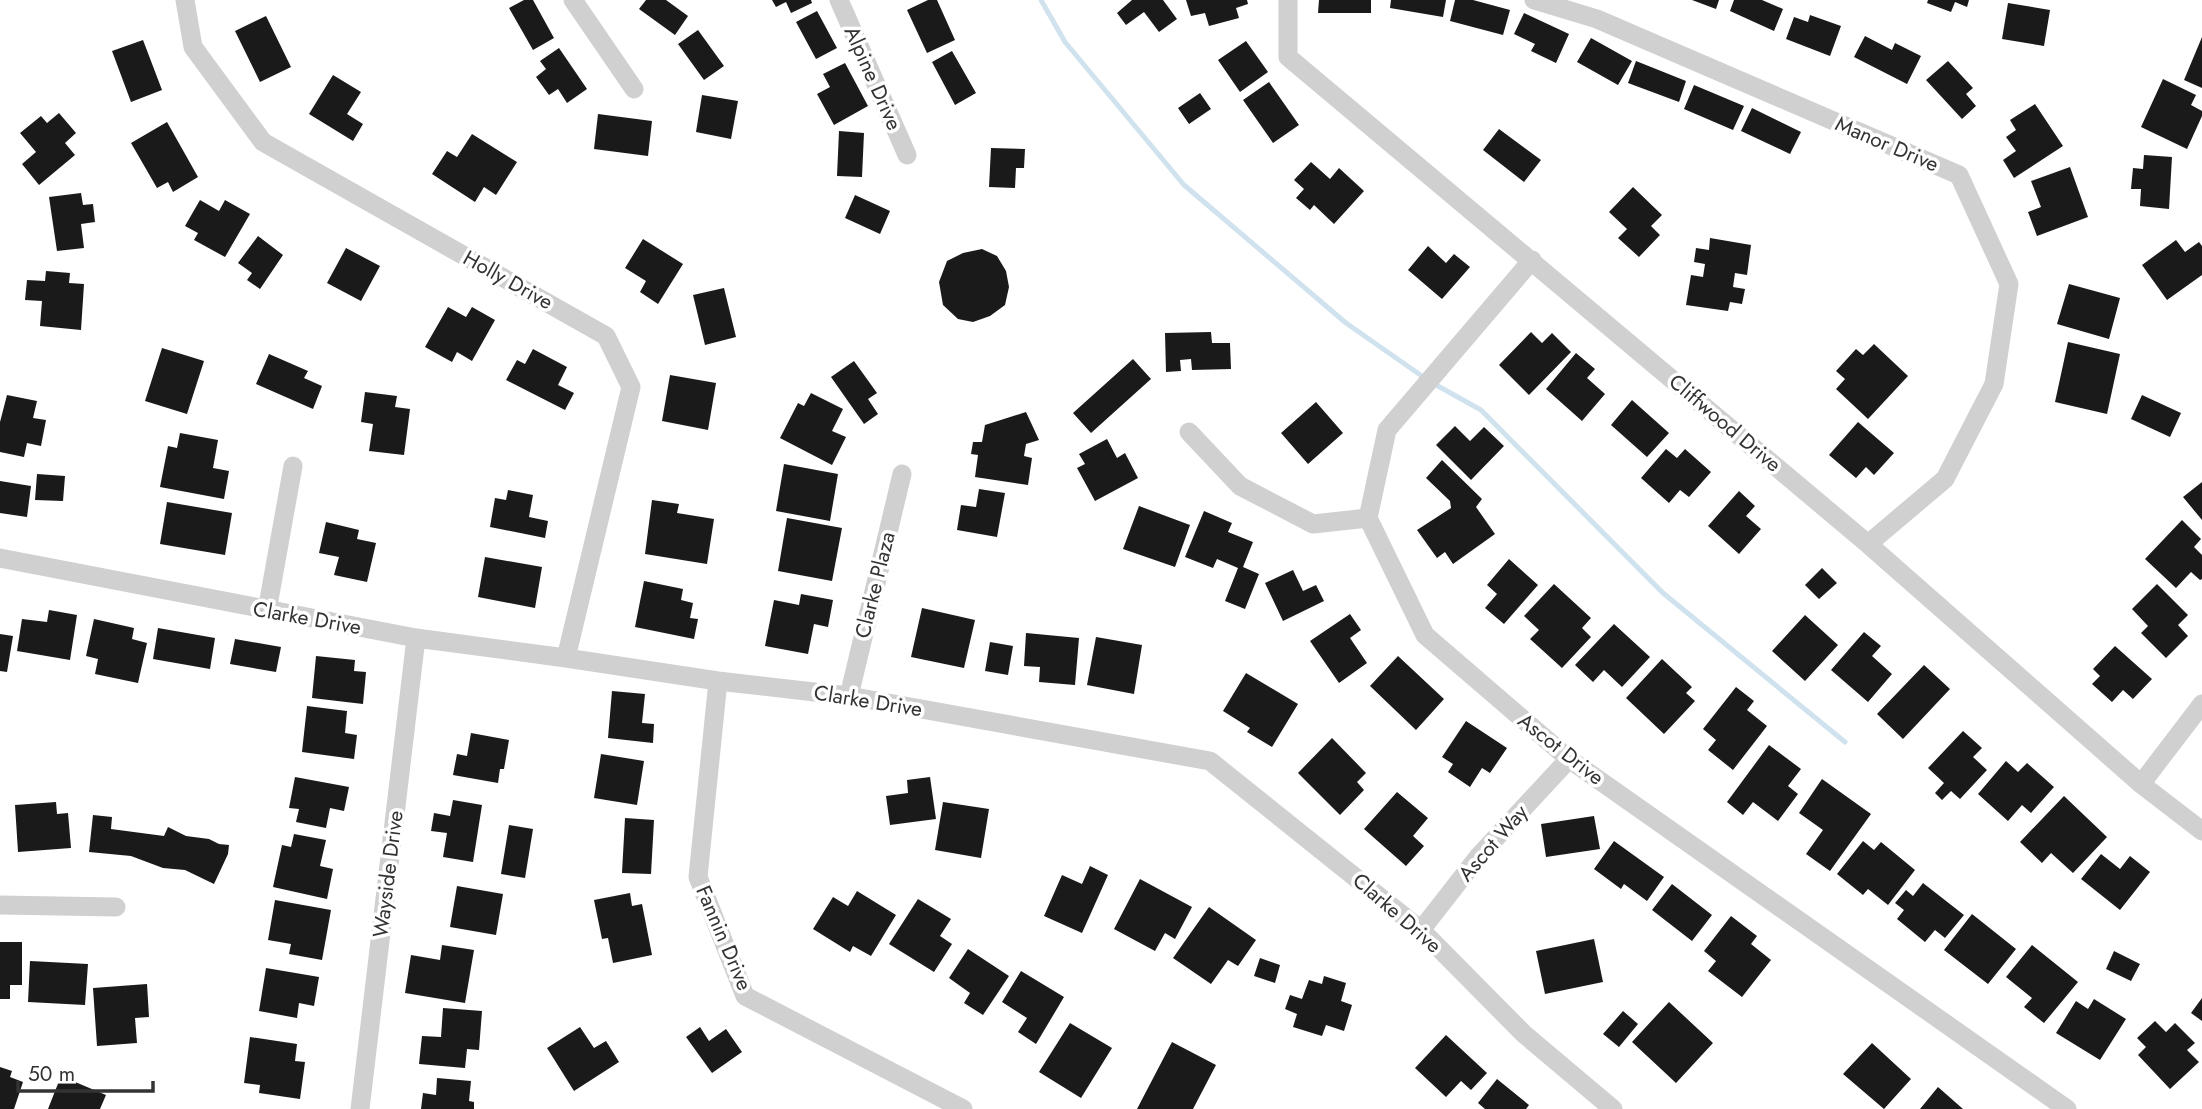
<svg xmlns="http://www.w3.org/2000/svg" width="2202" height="1109" viewBox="0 0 2202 1109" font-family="Jost,sans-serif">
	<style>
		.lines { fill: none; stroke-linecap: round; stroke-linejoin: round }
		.stream { stroke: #cfe2ee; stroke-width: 5 }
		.building { fill: #1a1a1a }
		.minor { stroke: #d0d0d0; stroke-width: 19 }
		.labels { text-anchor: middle; stroke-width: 7; stroke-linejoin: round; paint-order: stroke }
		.street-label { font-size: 21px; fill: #333; stroke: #fff }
	</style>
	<rect width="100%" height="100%" fill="#fff"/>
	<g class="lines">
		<path class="stream" d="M1041,0L1065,42L1184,185L1346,323L1429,381L1481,410L1663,593L1845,742"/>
	</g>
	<path class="building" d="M524,0H533L554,38L533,50L509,8Z
		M646,0H666L688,16L675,35L639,9Z
		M772,0H811L812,3L791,13L786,2L776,7Z
		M928,0H937L955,40L927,53L907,10Z
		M1132,0H1163L1177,19L1159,32L1144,12L1126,25L1117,13Z
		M1186,0H1247L1248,4L1236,8L1239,18L1209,26L1205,13L1191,16Z
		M1319,0H1371V13H1318Z
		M1391,0H1446L1443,17L1390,8Z
		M1455,0H1473L1510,10L1503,35L1450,21Z
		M1692,0H1719L1716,9Z
		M1734,0H1762L1783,9L1774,31L1730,11Z
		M1928,0H1969L1967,7L1955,2L1951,12L1927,3Z
		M2008,3L2050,10L2044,46L2002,39Z
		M817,11L837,48L816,59L796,22Z
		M1524,13L1569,34L1556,63L1531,51L1535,44L1514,34Z
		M1810,15L1841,26L1830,56L1786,39L1794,17L1808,22Z
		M266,16L291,67L260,82L235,31Z
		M698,30L724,66L704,80L678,44Z
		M1865,36L1892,50L1895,43L1921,56L1907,84L1854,57Z
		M2202,37V88L2184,80Z
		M1591,38L1632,61L1618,85L1577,62Z
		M143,40L162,90L131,102L112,51Z
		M1246,41L1268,72L1240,92L1218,60Z
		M559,48L587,89L567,103L558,89L549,95L536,77L546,69L540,61Z
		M952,51L976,93L955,105L932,62Z
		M1636,61L1686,81L1679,102L1628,83Z
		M1948,61L1973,88L1966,94L1976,106L1962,119L1926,80Z
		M845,63L868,106L834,125L817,94L830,87L823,74Z
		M333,75L361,92L347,114L363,124L353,141L309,114Z
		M2163,79L2196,95L2191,105L2202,111V116L2187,149L2141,127Z
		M1269,82L1299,125L1273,143L1243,100Z
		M1694,85L1744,106L1733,130L1684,109Z
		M1200,93L1211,109L1189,124L1178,108Z
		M702,95L738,101L731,139L696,132Z
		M2035,104L2063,146L2014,178L2003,160L2016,151L2006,137L2016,130L2010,120Z
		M1752,108L1801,132L1790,154L1741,131Z
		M59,113L76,133L65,143L75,155L39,185L22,164L36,152L20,133L41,116L47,123Z
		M598,114L652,121L648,156L594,149Z
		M167,122L198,177L173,192L168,182L157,188L131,143Z
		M1499,129L1541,160L1524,182L1483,150Z
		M839,131L864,133L862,177L837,176Z
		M472,134L517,162L496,195L484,187L475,202L432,174L447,151L457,157Z
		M991,148L1025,149L1024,168H1016L1015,188L989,187Z
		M2144,155L2172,157L2169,209L2140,206L2141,189H2131L2133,168L2143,169Z
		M1311,162L1330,179L1339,168L1364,191L1334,224L1314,205L1310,210L1296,198L1304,189L1294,180Z
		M2070,167L2088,217L2037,236L2028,212L2041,207L2031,181Z
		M1633,187L1662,215L1651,226L1660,235L1639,257L1618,238L1627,229L1609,212Z
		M81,193L83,205L93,204L95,222L81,224L84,248L57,251L49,197Z
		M855,195L890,211L880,234L845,218Z
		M200,200L219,211L225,200L250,214L225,257L194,240L198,233L185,226Z
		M258,236L283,255L260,289L247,280L252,273L238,263Z
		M1710,238L1751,245L1747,275L1735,273L1733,287L1745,289L1742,304L1730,302L1728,311L1686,305L1691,275L1703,277L1705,264L1694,262L1696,248L1709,250Z
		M643,239L683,264L658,304L640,292L646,281L625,268Z
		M2176,240L2185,252L2199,242L2202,246V275L2167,300L2142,265Z
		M1428,246L1446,263L1454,254L1470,267L1442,299L1408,270Z
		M346,248L380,266L361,301L327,283Z
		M982,249L997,256L1006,271L1009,287L1005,305L990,316L973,322L958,319L943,305L939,282L947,261L963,253Z
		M46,271L70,273L69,283L84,284L81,330L40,326L42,301L25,300L27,280L45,281Z
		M2069,284L2120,298L2109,339L2057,324Z
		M724,288L736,337L705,345L693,295Z
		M448,307L466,317L472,307L495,320L472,361L457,352L452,362L425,347Z
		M1211,332L1212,343H1230L1231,369L1192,370L1191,359L1180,360L1181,371L1166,372L1165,333Z
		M1531,332L1542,343L1552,333L1571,352L1529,395L1499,365Z
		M2068,342L2120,354L2107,414L2055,402Z
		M1874,344L1908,376L1868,419L1836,389L1845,379L1836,371L1856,349L1863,355Z
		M162,348L204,361L187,414L145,401Z
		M533,349L567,367L558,385L574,393L565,410L506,380L517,360L525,364Z
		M1576,353L1595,369L1587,378L1605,394L1582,421L1546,389Z
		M269,354L308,371L304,378L322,386L313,409L256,384Z
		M1133,359L1151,379L1091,433L1073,413Z
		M854,361L877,393L868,399L878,414L864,424L831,377Z
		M670,375L716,383L708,430L662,421Z
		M365,392L397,396L395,407L410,409L404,455L369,451L373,424L361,422Z
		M811,393L843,409L832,431L846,437L832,465L780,438L798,403L804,406Z
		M7,395L37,401L33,418L46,420L41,446L27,443L24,457L0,452V422Z
		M2142,395L2181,413L2170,437L2131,419Z
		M1632,400L1669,433L1647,457L1611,425Z
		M1316,402L1343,433L1308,464L1281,433Z
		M1026,412L1039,440L1026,444L1024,456L1032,458L1028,485L975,477L978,455L971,454L973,442H982L985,425Z
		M1858,422L1894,453L1874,475L1866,467L1856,478L1829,455Z
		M1455,426L1470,441L1484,427L1504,446L1471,480L1436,445Z
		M180,433L218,440L213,468L229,471L224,499L160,487L168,446L177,448Z
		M1107,439L1117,458L1125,453L1138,478L1095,501L1077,468L1085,464L1079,454Z
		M1666,449L1677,458L1685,449L1711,472L1689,497L1680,490L1669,503L1641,478Z
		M1442,460L1482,499L1476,507L1495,534L1453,564L1445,552L1437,558L1417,530L1451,508L1450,501L1426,478Z
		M784,464L838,474L830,521L776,511Z
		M37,474L65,476L63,501L35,500Z
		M0,481L31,486L27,517L0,513Z
		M2202,482V520L2183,497Z
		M979,489L1005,493L997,537L957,530L961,505L976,507Z
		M508,490L533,495L529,517L548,521L545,538L490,527L495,498L506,500Z
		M1739,491L1755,506L1746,516L1761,529L1739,554L1708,526Z
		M652,500L679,504L677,513L714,519L707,564L645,554Z
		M167,502L232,513L225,555L160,544Z
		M1139,506L1190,525L1175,567L1123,549Z
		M1204,511L1232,523L1228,532L1253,542L1243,567L1259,574L1245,609L1225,601L1238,568L1217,559L1213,568L1185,557Z
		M787,518L842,528L832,581L778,571Z
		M2182,520L2201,539L2194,547L2202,555V579L2200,580L2191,572L2176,588L2145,559Z
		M326,522L359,530L357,539L376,543L367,582L334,575L339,557L319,553Z
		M485,557L542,567L535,608L478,597Z
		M1509,559L1538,585L1504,624L1485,608L1497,594L1487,585Z
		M1822,568L1837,583L1819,599L1805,585Z
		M1293,570L1303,591L1316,585L1324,601L1283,621L1265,583Z
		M644,581L683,589L681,600L693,603L690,618L698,619L694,639L635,627Z
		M1554,584L1591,618L1582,628L1591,637L1562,668L1530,639L1539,630L1524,616Z
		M2157,584L2188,615L2178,625L2188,636L2166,658L2141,633L2148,626L2132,609Z
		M801,594L833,600L828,627L814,624L808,654L765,646L774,600L799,605Z
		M922,608L975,620L964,668L911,657Z
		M49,610L77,615L70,660L17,651L22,619L47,622Z
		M1350,614L1361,630L1350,638L1367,663L1339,683L1310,641Z
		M1805,615L1838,645L1805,681L1772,651Z
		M94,619L134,628L132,639L147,643L138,683L95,674L98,659L86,656Z
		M1614,624L1650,657L1622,687L1604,670L1593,682L1575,665Z
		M158,628L215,638L210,669L153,659Z
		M1864,632L1881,646L1872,656L1892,674L1868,702L1831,670Z
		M1026,633L1079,638L1075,685L1039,682L1040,667L1024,666Z
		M0,634L13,636L7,672L0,671Z
		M1096,637L1142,645L1134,694L1087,685Z
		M235,639L281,647L276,672L230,664Z
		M990,642L1013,646L1008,675L985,671Z
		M2115,646L2152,679L2133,699L2123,690L2112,702L2092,684L2100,676L2093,669Z
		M316,656L355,660L354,671L366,672L363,704L312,698Z
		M1398,656L1444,699L1416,730L1370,686Z
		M1662,659L1692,687L1686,693L1695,701L1664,734L1626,698Z
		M1924,665L1950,689L1903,739L1877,714Z
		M1246,673L1298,704L1272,747L1247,732L1250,728L1223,711Z
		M1736,687L1754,701L1747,710L1767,726L1733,770L1708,750L1716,740L1703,729Z
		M612,691L645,694L642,723L654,724L653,743L608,738Z
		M307,706L347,711L345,733L357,735L354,759L302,752Z
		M1466,721L1507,748L1490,773L1482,768L1470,787L1448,772L1453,764L1442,757Z
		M1963,731L1982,748L1973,757L1987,770L1960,799L1951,791L1942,800L1935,793L1944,783L1928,768Z
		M471,733L509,740L504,769H500L498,783L453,775L457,754L467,756Z
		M1332,738L1366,773L1357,782L1364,790L1340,815L1298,773Z
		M1769,745L1801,769L1788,786L1798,794L1778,821L1753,802L1743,815L1727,802Z
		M601,754L644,761L637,805L594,798Z
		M2006,761L2018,772L2027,763L2054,787L2031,813L2022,805L2008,821L1978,794Z
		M295,777L349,787L344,811L330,808L326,828L296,822L299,809L289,808Z
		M930,777L936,819L890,825L886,796L908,793L907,780Z
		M1822,779L1871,814L1830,871L1806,854L1823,830L1799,813Z
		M1397,792L1428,818L1413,836L1424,846L1406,866L1364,829Z
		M2064,796L2107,837L2073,873L2051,853L2042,863L2020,842Z
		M453,800L482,805L473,862L443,857L447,833L431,831L434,813L450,816Z
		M56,802L57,814L68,813L71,848L18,852L15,805Z
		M943,802L989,809L981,858L935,850Z
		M93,815L112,817L111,829L164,836L168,827L186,836L209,839L219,844L229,845L228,854L214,884L185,870L163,868L131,856L89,852Z
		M1594,816L1600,849L1546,857L1541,824Z
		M625,818L654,820L651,874L622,873Z
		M509,825L533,829L525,878L501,874Z
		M294,834L326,840L320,866L333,869L327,899L273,887L282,845L291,847Z
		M1614,841L1664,877L1647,901L1624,884L1621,889L1594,869Z
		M1863,841L1874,850L1881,842L1915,870L1888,905L1868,889L1863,895L1837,874Z
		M2101,854L2120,869L2130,856L2150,872L2120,910L2081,879Z
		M1090,866L1108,875L1082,933L1044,916L1062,875L1082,884Z
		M1140,879L1192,907L1175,939L1165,933L1155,951L1114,929Z
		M1923,883L1964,915L1945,938L1935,930L1925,942L1897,919L1904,910L1895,903L1906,890L1913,896Z
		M1672,884L1712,915L1692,941L1652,910Z
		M457,886L503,894L496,935L450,927Z
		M857,891L896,915L871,956L853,946L850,952L813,929L833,897L848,906Z
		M630,893L632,906L642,904L652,955L613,963L608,938L602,939L594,900Z
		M918,899L951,919L940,936L952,944L934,972L889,944Z
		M275,900L331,910L322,960L289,954L291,944L268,940Z
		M1209,907L1256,940L1238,966L1228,960L1211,984L1173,958Z
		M1972,914L2016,949L1988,984L1944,950Z
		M1731,916L1757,936L1751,944L1771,960L1742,997L1708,971L1716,961L1704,951Z
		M1594,939L1603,982L1545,994L1536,951Z
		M0,942H22V985H10V999H0Z
		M442,945L474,950L465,1003L405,993L411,955L440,960Z
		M2032,945L2078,982L2044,1023L2024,1007L2032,998L2006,977Z
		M968,949L1009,976L983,1015L964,1003L970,993L949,978Z
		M2114,951L2140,964L2131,981L2106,969Z
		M1260,958L1280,965L1275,983L1254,976Z
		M30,961L88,964L85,1005L28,1002Z
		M266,968L319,977L314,1006L299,1003L297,1018L259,1011Z
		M1021,971L1064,997L1036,1044L1018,1032L1027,1018L1002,1002Z
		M1324,976L1346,983L1341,1001L1352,1005L1344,1031L1326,1025L1322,1036L1293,1027L1297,1014L1285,1009L1290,995L1302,999L1309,980L1322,984Z
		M147,984L149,1017L135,1018L137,1043L97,1046L93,988Z
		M2202,998V1021L2191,1013Z
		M2094,999L2126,1019L2100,1060L2056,1033L2076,1001L2088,1009Z
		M1669,1002L1713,1043L1676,1083L1632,1042Z
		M443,1008L482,1011L479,1050L467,1049L465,1068L419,1064L422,1036L441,1037Z
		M1623,1011L1638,1024L1619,1047L1603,1034Z
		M2155,1021L2166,1032L2175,1023L2195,1043L2187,1050L2199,1062L2170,1089L2138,1055L2146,1047L2137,1038Z
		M1070,1023L1112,1048L1081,1098L1039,1072Z
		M580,1027L594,1048L606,1041L619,1062L574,1091L547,1048Z
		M700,1027L709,1041L726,1029L742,1052L712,1073L686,1037Z
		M1446,1035L1487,1073L1471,1090L1461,1081L1446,1097L1415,1068Z
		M250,1037L297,1044L295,1061L305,1062L300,1099L259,1093L260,1085L244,1083Z
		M1172,1042L1216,1065L1193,1109H1137Z
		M1872,1043L1911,1079L1884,1109L1843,1074Z
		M0,1067L12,1071L10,1077L23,1082L14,1109H0Z
		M61,1076L106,1095L100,1109H48Z
		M437,1078L471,1081L469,1101L474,1102V1109H421L423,1093L436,1095Z
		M1497,1079L1529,1105L1526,1109H1485L1478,1103Z
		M1938,1087L1963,1109H1920Z"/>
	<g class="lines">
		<path class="minor" d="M185,0L193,47L263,142L606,336L631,387L566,658
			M573,0L634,89
			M839,0L907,155
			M1288,0V57L1868,544L2141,784L2202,831
			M1534,0L1597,19L1959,175L2009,284L1994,384L1945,479L1868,544
			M1532,260L1387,430L1368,518L1425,635L1569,759L2067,1109
			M1189,432L1240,486L1313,524L1368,518
			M0,558L416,638L566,658L718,681L849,696L1210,761L1421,930L1524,1034L1613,1109
			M267,611L293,466
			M718,681L698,877L745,996L963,1109
			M849,696L902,474
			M2141,784L2202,704
			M0,905L116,907
			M1421,930L1478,857L1569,759
			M360,1109L416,638"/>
	</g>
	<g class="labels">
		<g class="street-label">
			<text transform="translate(873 78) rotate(66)" y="7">Alpine Drive</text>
			<text transform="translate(1887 144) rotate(23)" y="7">Manor Drive</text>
			<text transform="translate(508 280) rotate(29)" y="7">Holly Drive</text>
			<text transform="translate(1725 423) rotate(40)" y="7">Cliffwood Drive</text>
			<text transform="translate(875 585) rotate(-76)" y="7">Clarke Plaza</text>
			<text transform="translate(307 618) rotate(10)" y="7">Clarke Drive</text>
			<text transform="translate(868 701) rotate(9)" y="7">Clarke Drive</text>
			<text transform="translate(1561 749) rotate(38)" y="7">Ascot Drive</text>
			<text transform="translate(1493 843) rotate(-49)" y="7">Ascot Way</text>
			<text transform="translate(388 874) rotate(-83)" y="7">Wayside Drive</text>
			<text transform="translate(1397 913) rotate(41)" y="7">Clarke Drive</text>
			<text transform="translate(724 938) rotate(67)" y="7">Fannin Drive</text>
		</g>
	</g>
	<path d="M18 1081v10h135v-10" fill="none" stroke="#333333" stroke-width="3.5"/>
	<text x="28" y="1081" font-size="21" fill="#333333" stroke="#ffffff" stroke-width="5" paint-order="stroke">50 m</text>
</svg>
